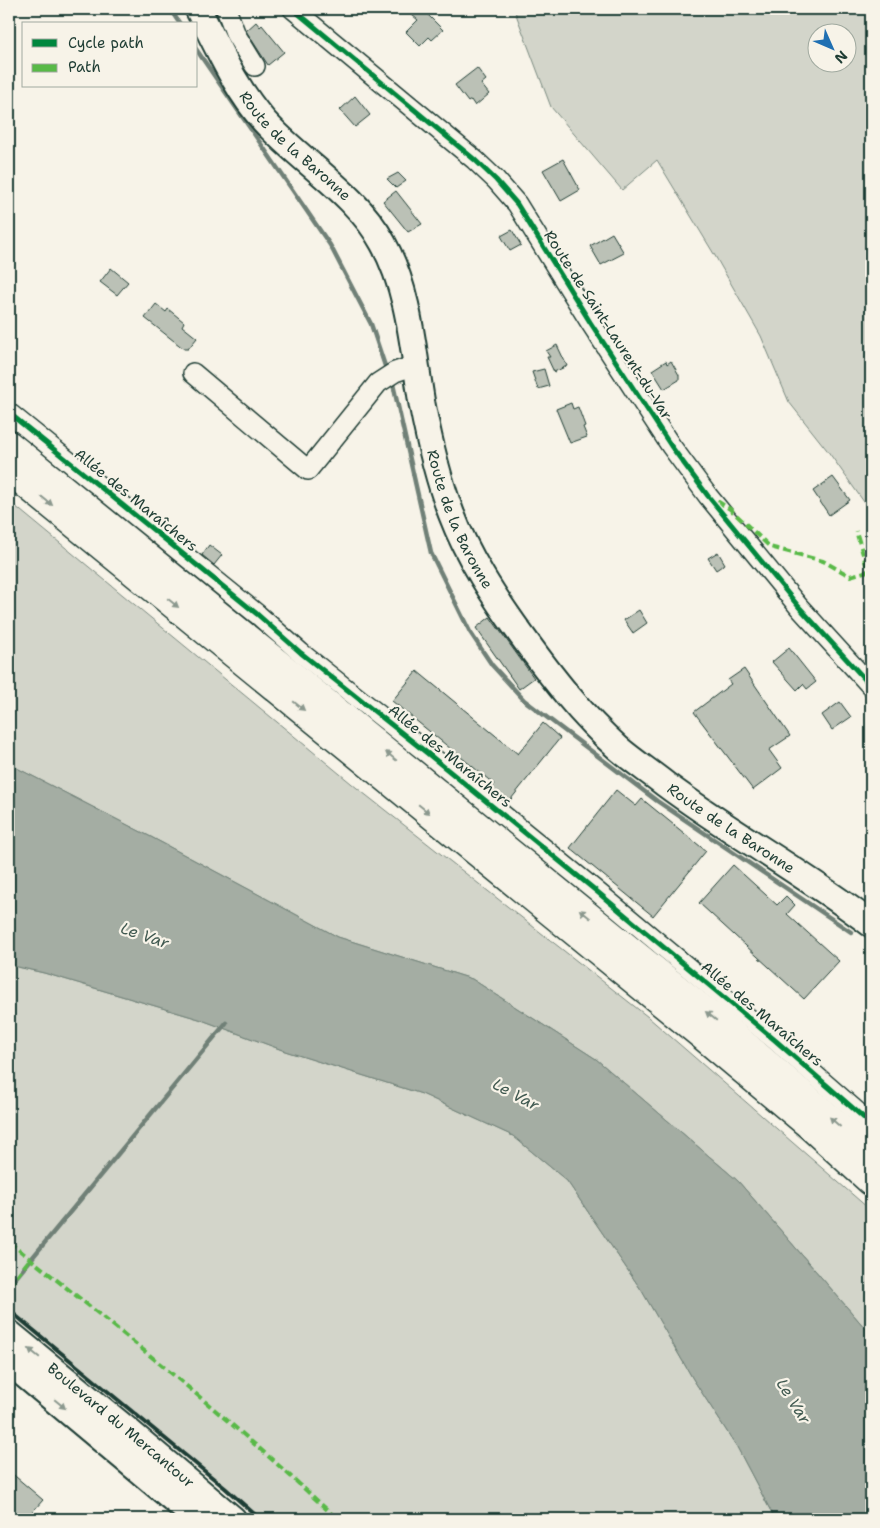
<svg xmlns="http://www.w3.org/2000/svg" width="880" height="1528" viewBox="0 0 880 1528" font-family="'Shantell Sans',sans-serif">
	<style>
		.green { fill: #d3d5ca; stroke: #79897f; fill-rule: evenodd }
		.water { fill: #a4ada3; stroke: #6f8077 }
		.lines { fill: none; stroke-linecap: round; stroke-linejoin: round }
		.stream { stroke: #6f8077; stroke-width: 4.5 }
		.building { fill: #bbc1b6; stroke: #1f3d34 }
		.minor-casing { stroke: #1f3d34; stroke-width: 22 }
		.major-casing { stroke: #1f3d34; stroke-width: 29 }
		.highway-casing { stroke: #1f3d34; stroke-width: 31 }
		.minor { stroke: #f7f3e8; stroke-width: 19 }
		.major { stroke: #f7f3e8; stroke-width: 25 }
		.highway { stroke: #f7f3e8; stroke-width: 28 }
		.rail { stroke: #1f3d34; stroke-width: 4 }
		.quiet { stroke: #58b947; stroke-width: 4; stroke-dasharray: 8 4; stroke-linecap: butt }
		.cycleway-casing { stroke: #f7f3e8; stroke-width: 8 }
		.cycleway { stroke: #00873e; stroke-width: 5 }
		.oneway { fill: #8b988e }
		.labels { text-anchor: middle; stroke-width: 4.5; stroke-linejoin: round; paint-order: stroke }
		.street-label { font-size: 15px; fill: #1f3d34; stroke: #f7f3e8 }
		.water-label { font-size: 16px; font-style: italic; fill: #405950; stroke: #f7f3e8 }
	</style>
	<rect width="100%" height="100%" fill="#f7f3e8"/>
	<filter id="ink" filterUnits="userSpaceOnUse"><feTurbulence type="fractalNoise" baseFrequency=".02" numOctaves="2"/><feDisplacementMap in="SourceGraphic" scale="10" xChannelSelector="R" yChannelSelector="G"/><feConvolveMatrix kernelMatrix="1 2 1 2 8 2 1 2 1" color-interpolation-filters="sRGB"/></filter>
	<g filter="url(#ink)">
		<path class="green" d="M514,9H871V519L869,509L827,450L789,402L761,336L714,254L657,160L622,190L551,107ZM818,32H848V62H818Z
			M9,501L357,788L648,1017L868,1208L871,1211V1335L738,1181L596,1059L472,979L338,937L151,837L9,764Z
			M9,965L44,973L199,1019L285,1051L422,1094L513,1136L567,1181L642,1291L693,1379L737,1447L775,1519H260L225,1488L9,1310Z"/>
		<path class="water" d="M9,764L151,837L338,937L472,979L596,1059L738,1181L871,1335V1519H775L737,1447L693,1379L642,1291L567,1181L513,1136L422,1094L285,1051L199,1019L44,973L9,965Z"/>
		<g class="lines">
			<path class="stream" d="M170,9L180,24
				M196,49L330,245L371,324L385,366
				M393,384L431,553L470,632L492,665L524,700L657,801L851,932
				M9,1286L226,1023"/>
		</g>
		<path class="building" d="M419,9H422L443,30L432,40L429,37L420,46L406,32L418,20L412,15Z
			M256,22L260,27L262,25L284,52L268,65L246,31Z
			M477,68L486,80L481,84L489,94L475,106L471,100L468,102L455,85Z
			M355,96L370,115L355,127L340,110Z
			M563,159L580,190L561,201L543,170Z
			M398,173L406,181L396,188L387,179Z
			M396,191L422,224L408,232L383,201Z
			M512,230L521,245L510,251L501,236Z
			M612,233L624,253L601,265L590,246Z
			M111,268L128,282L117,295L100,282Z
			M156,304L166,312L168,309L184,322L182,326L197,338L188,349H184L145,318Z
			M557,345L567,366L554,372L547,357H550L546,351Z
			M666,361L667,364L671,361L679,375V380L664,389L652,370Z
			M544,369L549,386L538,389L532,372Z
			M571,403L573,409L578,407L585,426L583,427L587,437L570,443L556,409Z
			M833,477L850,500L829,515L813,491Z
			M209,545L222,555L214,565L202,555Z
			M718,552L725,564L716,570L708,558Z
			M639,610L647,623L633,633L624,620Z
			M490,617L534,678L519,689L476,628Z
			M789,648L816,682L807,689L803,684L797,690L772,662Z
			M744,669L790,736L769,750L782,768L753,790L694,712L731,684L728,680Z
			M417,671L518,754L543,723L560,738L507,804L490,790L494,784L392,701Z
			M840,702L851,717L832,730L822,715Z
			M616,790L636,806L642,799L706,851L653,916L570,848Z
			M733,865L777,905L786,896L795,905L787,914L839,961L804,999L699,903Z
			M9,1471L43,1500L26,1519H17L9,1513Z"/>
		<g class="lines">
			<g class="minor-casing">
				<path id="minor" d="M226,9L236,35L255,66
					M293,9L475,160L496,180L517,204L590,322L671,446L708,496L799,607L871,686
					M193,373L308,470L378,383L395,372L416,365
					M9,413L257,614L301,653L427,753L595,890L776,1041L871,1124"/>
			</g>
			<g class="major-casing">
				<g id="major">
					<path id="s1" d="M198,9C218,48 235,88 264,121C302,163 356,193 383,243C410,292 413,351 422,404C429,440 438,479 451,513C468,558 494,597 522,636C551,676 581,715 618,748C633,761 650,772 665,784C732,834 805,873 871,924"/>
					<path id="s2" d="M9,1333L126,1429L233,1519"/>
					<path d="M9,1362L197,1519"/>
				</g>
			</g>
			<g class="highway-casing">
				<path id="highway" d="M9,445L718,1022L871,1154
					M9,470L703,1036L806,1122L871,1181"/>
			</g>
			<use href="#minor" class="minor"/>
			<use href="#major" class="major"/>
			<use href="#highway" class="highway"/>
			<path class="rail" d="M9,1310L225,1488L260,1519"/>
			<path class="quiet" d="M717,501L730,509L770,547L823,561L850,576L868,571L856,531
				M9,1242C121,1331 233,1421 337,1519
				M9,1286L30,1259"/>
			<g class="cycleway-casing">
				<path id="cycleway" d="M293,9L475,160L496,180L517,204L590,322L671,446L708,496L799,607L871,686
					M9,413L257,614L301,653L427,753L595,890L776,1041L871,1124"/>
			</g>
			<use href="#cycleway" class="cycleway"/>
		</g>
		<defs><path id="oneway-solid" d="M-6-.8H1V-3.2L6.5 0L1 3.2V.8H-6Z" transform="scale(1.25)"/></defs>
		<g class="oneway">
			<use href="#oneway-solid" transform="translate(47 501) rotate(39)"/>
			<use href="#oneway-solid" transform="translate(173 603) rotate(39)"/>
			<use href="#oneway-solid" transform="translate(299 706) rotate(39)"/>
			<use href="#oneway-solid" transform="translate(391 756) rotate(-141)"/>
			<use href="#oneway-solid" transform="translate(424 809) rotate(39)"/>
			<use href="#oneway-solid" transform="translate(585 914) rotate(-141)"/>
			<use href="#oneway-solid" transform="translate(711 1016) rotate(-141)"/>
			<use href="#oneway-solid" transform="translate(835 1122) rotate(-138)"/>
			<use href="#oneway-solid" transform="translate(34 1353) rotate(-141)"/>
			<use href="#oneway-solid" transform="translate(60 1404) rotate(40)"/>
		</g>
	</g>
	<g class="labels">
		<g class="street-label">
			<text dy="5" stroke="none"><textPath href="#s1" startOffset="170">Route de la Baronne</textPath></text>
			<text transform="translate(608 325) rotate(57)" y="5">Route de Saint-Laurent-du-Var</text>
			<text transform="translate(136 500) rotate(39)" y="5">Allée des Maraîchers</text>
			<text dy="5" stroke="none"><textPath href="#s1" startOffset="590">Route de la Baronne</textPath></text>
			<text transform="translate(450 756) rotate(39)" y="5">Allée des Maraîchers</text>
			<text dy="5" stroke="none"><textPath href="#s1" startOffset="1010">Route de la Baronne</textPath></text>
			<text transform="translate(762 1014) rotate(40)" y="5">Allée des Maraîchers</text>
			<text dy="5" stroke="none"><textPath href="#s2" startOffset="145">Boulevard du Mercantour</textPath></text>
		</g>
		<g class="water-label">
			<text transform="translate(145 935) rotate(19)" y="6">Le Var</text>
			<text transform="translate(516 1094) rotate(28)" y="6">Le Var</text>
			<text transform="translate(794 1401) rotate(58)" y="6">Le Var</text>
		</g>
	</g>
	<rect width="880" height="1528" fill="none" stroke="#f7f3e8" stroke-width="30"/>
	<rect x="15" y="15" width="850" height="1498" fill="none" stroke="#1f3d34" stroke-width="2" filter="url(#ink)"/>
	<rect x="22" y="22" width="175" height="65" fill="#f7f3e8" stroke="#a1aaa0"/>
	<rect x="32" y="39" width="25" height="8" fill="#00873e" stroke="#a1aaa0"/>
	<text x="68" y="48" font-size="15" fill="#1f3d34">Cycle path</text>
	<rect x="32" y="64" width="25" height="8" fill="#58b947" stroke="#a1aaa0"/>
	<text x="68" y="72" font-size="15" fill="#1f3d34">Path</text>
	<g transform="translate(832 48) rotate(135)"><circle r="24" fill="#f7f3e8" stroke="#a1aaa0"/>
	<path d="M0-4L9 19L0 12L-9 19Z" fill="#1f6fb2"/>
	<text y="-8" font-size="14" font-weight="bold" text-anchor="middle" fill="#1f3d34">N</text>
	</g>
</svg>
